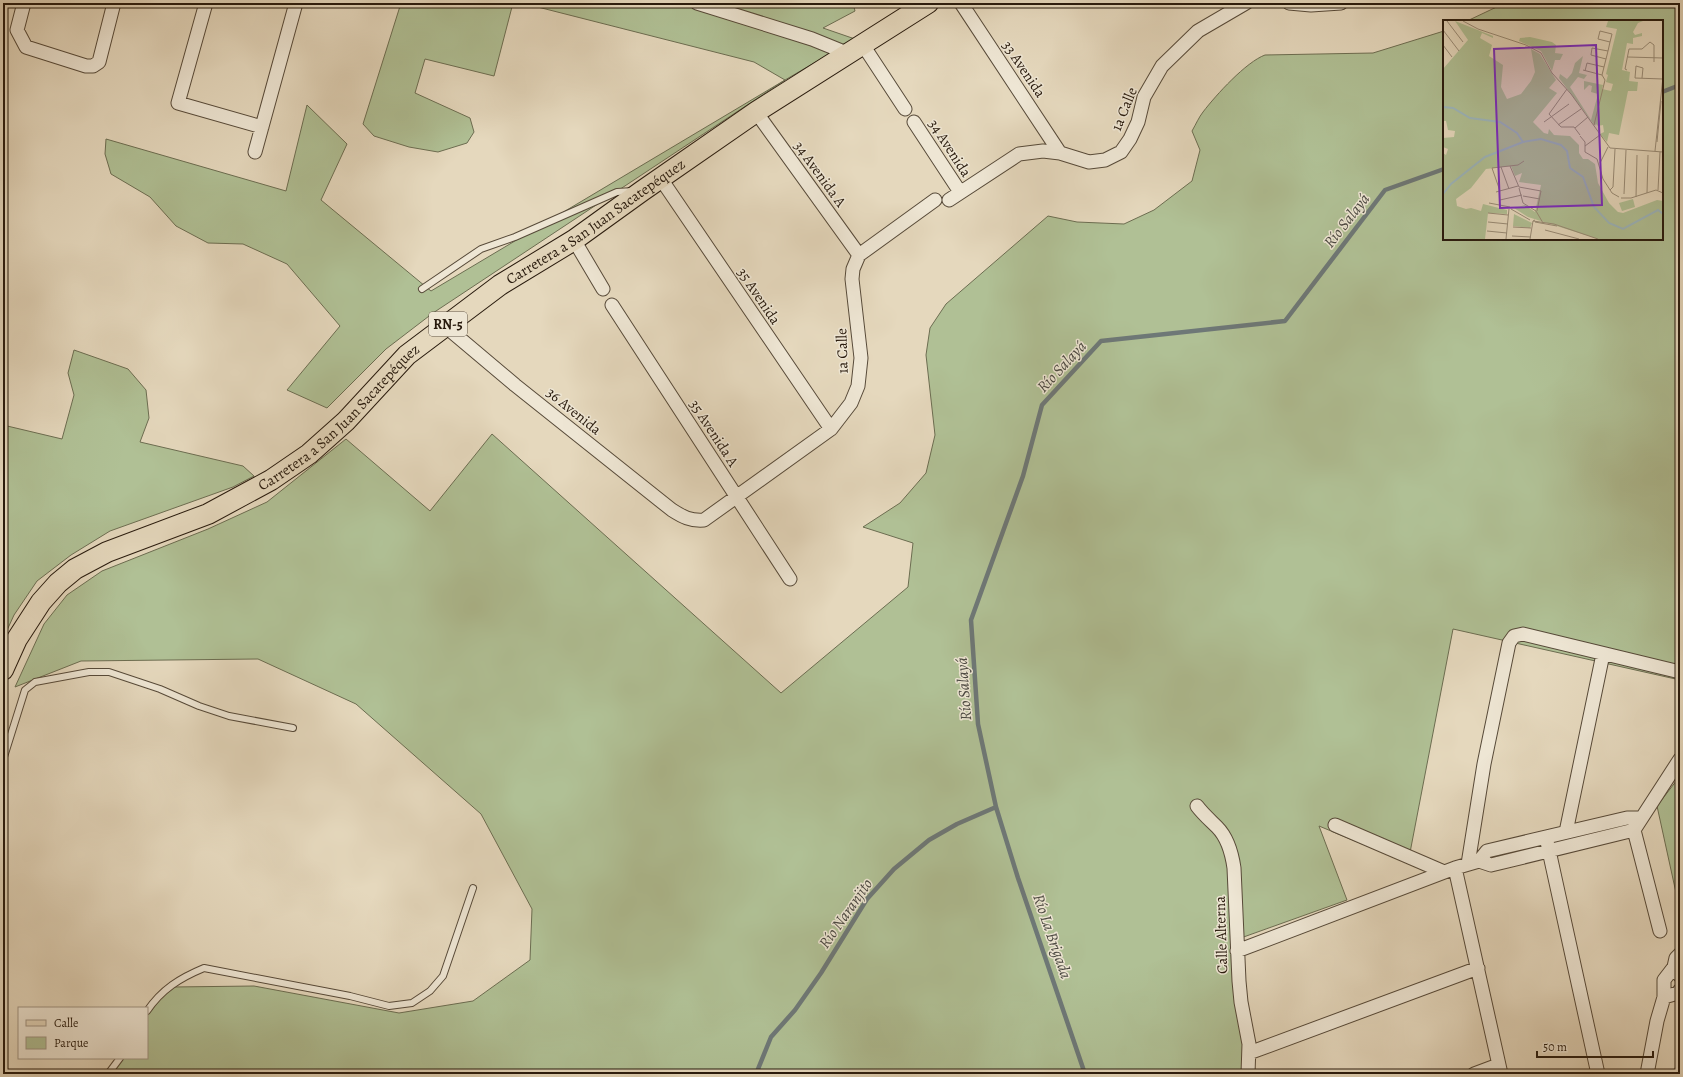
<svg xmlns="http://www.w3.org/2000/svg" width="1683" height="1077" viewBox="0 0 1683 1077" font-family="Alegreya,serif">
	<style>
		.green { fill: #b0c095; stroke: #6c6d51 }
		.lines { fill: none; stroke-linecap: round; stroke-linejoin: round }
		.stream { stroke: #6e7877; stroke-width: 4.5 }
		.lane-casing { stroke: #574a39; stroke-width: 8 }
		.street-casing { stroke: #574a39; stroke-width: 15 }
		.primary-casing { stroke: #281a0d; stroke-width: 22 }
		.lane { stroke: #eee6d4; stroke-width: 6 }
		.street { stroke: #eee6d4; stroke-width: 13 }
		.primary { stroke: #e5d8bd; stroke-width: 20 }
		.labels { text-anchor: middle; stroke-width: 3; stroke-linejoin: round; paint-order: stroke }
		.shield { fill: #eee6d4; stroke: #635749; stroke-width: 1 }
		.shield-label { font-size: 14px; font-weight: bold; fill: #281a0d }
		.street-label { font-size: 15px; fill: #281a0d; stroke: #eee6d4 }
		.water-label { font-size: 16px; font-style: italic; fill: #4b4942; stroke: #eee6d4 }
		.inset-river { fill: none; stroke: #9cb6bd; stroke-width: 2 }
		.inset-road { fill: none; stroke: #998c77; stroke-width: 1 }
		.view { fill: #7b2cbf; fill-opacity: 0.15; stroke: #7b2cbf; stroke-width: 2 }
		.inset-edge { fill: none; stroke: #281a0d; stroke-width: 2 }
	</style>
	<rect width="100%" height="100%" fill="#e5d8bd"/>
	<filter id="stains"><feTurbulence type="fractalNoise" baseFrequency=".005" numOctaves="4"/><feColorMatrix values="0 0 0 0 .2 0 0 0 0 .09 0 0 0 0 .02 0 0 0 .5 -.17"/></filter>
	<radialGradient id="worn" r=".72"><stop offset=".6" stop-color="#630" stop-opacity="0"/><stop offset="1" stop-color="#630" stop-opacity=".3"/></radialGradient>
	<path class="green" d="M401,3H513L494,76L425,59L415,93L470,118L474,132L467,143L438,152L409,147L374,136L363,124Z
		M522,3H853L855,11L823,28L855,39L785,80L433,313L386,349L327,408L287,390L340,326L287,264L243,244L208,243L176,226L150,197L111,174L105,154L106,139L286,191L307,105L347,144L321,200L431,291L785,80L754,62Z
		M1505,3H1680V680L1453,629L1408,863L1319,826L1347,900L1238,939L1245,1074H109L119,1058H147V1011L173,987L254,986L399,1013L473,1001L530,960L532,909L481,814L356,704L258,659L81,661L15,687L44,624L67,595L102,571L208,529L267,502L346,439L430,511L492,434L781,693L908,587L913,543L863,527L900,503L926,473L935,435L926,355L930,328L946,304L1048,216L1077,222L1124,224L1154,210L1192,181L1200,150L1192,131C1196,124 1199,117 1203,112C1216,95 1246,62 1265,55L1373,53L1444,31V239H1662V21H1467Z
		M74,350L128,369L146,390L149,418L140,442L243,466L254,476L233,487L110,531L71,555L37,581L14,615L3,639V425L62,439L74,395L68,373Z
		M1680,776V911L1657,806Z
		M1680,1045V1074H1674Z"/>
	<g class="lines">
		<path class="stream" d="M1662,92L1680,85
			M756,1074L771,1037L795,1010L821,973L867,899L894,869L929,840L957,824L996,807
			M1085,1074L1018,878L996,807L978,724L971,620L1023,476L1042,405L1101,341L1285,321L1385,190L1444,169"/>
		<g class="lane-casing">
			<path id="lane" d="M422,289L481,249L515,237L617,192L633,191
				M3,760L25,690L35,682L89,672H109L160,689L199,706L229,716L293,728
				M147,1011C162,989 180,978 204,968L350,996L389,1006L412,1003L430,991L443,976L473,888
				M108,1074L120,1058"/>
		</g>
		<g class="street-casing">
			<path id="street" d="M24,3L17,30L26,47L86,66H93L99,62L114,3
				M206,3L178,103L262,127
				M697,3L812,39L849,54
				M961,3L1060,153
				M1289,3L1311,5L1341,3
				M863,45L905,109
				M756,112L859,255
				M914,122L960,192
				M255,152L296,3
				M661,179L831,429
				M949,200L1019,154L1043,151L1060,153L1089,162L1105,160L1121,152L1130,139L1138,122L1144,97L1162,66L1198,31L1246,3
				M574,240L603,289
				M612,305L790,579
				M445,326L515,385L672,510C683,517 690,521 704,520L831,429L851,403L858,386L861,358L852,279L853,269L859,255L935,200
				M1197,806C1203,814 1210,820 1217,827C1227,837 1232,854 1234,868L1239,981L1241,1002L1249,1044L1248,1074
				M1335,825L1444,872
				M1634,830L1660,931
				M1566,832L1603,654
				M1546,837L1598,1074
				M1479,861L1487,851L1627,818H1641
				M1468,864L1484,764L1509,643L1514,636L1523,634L1680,672
				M1455,868L1501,1074
				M1237,951L1455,868L1479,861L1491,865L1634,830L1680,759
				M1680,954L1676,958L1674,967L1680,976
				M1664,997L1678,993L1680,990
				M1249,1053L1478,968
				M1474,1074L1498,1065
				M1647,1074L1657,1021L1664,997V980L1674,967"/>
		</g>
		<g class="primary-casing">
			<g id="primary">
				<path id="s1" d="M3,670L17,639L41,602L58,583L75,569L107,552L208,514L271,480L309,454L346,421L407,355L500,285L574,240L642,191L756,112L928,3"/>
			</g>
		</g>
		<use href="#lane" class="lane"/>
		<use href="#street" class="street"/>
		<use href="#primary" class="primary"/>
	</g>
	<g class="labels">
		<rect class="shield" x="429" y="312" width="38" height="24" rx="3"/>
		<g class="shield-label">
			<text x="448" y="329">RN-5</text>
		</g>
		<g class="street-label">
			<text transform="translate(1024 69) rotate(56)" y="5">33 Avenida</text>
			<text transform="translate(1124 109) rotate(-68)" y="5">1a Calle</text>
			<text transform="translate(950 148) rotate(57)" y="5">34 Avenida</text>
			<text transform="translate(820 174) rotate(54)" y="5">34 Avenida A</text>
			<text dy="5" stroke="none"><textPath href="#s1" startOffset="758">Carretera a San Juan Sacatepéquez</textPath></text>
			<text transform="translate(759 296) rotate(56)" y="5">35 Avenida</text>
			<text transform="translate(842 351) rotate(-92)" y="5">1a Calle</text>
			<text transform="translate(574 411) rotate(39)" y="5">36 Avenida</text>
			<text dy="5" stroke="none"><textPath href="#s1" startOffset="434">Carretera a San Juan Sacatepéquez</textPath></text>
			<text transform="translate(714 433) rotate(57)" y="5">35 Avenida A</text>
			<text transform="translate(1221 935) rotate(-92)" y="5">Calle Alterna</text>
		</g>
		<g class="water-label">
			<text transform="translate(1346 220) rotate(-52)" y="6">Río Salayá</text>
			<text transform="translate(1061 366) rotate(-47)" y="6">Río Salayá</text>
			<text transform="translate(963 689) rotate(-94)" y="6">Río Salayá</text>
			<text transform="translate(845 913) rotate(-55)" y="6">Río Naranjito</text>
			<text transform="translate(1053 936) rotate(71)" y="6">Río La Brigada</text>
		</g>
	</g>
	<g transform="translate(1443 20)">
		<rect width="220" height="220" fill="#e5d8bd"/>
		<path d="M12,1L50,16V18L39,13L37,18L49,25L46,36L60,45L58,67L64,79L78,74L88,61L92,52L88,29L97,34L113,60L106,68L114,73L90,102L101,113L105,114L106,109L111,115L127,116L136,125V133L140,139H145L152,144L155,163L166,183L175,192L180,193L214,180L220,181V219H155L85,197L71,188L82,185L92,192L98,165L76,162L79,153L72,156L68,146L43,149L28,168L13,179L14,186L23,189L28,188L38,191L40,184L64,190V194L45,193L42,219H0V133L3,135L5,129L0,127V118L11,117L12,111L5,110L3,101H0V49L25,20ZM165,1H200L195,3L190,12L192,15L199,13V16L190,18V24L184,23L179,50L187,52L186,61L195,62L194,71H185L176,115L166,113L164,122L157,114L161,112L160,105L155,106L153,104L152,106L116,58L117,54L124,59L129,53L132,43L140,36L136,53L144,55L141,59L135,57L127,67L148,100L155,74L148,72L149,66L146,65L141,70V61L160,65L159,69L168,71L170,64L163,62L165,55L163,54L174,9L163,7ZM87,17L109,22L113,25L112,33L120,34L117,40H112L109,51L98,31L76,21L77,18ZM190,179L192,187L179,191L176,183ZM71,194L89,203L87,208L70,206Z" fill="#b0c095"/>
		<path class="inset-river" d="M0,87L10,88L27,98L57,102L74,113L80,122M0,174L8,164L42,137L80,122L98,119L118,125L124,131L127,148L140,157L151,187L166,203L180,209L215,190L220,194"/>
		<path class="inset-road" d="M4,1L20,22M20,1L35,9L83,25L98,33L109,53L128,74L167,128L220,132M0,10L16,31M0,25L9,37M165,31L167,22L169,14L157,11L155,19L167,22M185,37L220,38M140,50L159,55L162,60L151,105M184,50L182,49L186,29H199L207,22L211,25V42M142,51L144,43L161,47M159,55L165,31L149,28L148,35L163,39M199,58L200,48L193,46L192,58L220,59M124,69L106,94L118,107H131L137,115M101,102L126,84M115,105L138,89M132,108L145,97M137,116L142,122V132L154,139L160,159L169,173L176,177M214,122L218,81M142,126L157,115M212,131L220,57M157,143L165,127M67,146L76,167M58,147L66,169M76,167L98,171L94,191M76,168L80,183L93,191L100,203M167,170L170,167L172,129M215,170L217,132M57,171L49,148L75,145L81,141M53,172L75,166M204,173L205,135M181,174L183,130M80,176L97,179M193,177L194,135M178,178H188L213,170L220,173M57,180L79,175M46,183L67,187M68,189L87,200M45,193L65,195M92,200L90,201L111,204L155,219M45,202L65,204M92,202L114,206M70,207L88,208M102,210L136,219M44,211L64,213M69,216L88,217M63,219L66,189M87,219L90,201"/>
		<path class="view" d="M153,25L159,185L57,188L51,29Z"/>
		<rect width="220" height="220" class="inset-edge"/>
	</g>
	<rect width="1683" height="1077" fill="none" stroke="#e5d8bd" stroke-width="16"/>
	<rect x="4" y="4" width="1675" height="1069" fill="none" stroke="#281a0d" stroke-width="2"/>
	<rect x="8" y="8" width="1667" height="1061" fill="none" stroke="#281a0d"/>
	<rect x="18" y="1007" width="130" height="52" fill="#eee6d4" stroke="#9f9484"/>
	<rect x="26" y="1020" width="20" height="6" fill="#e5d8bd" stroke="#9f9484"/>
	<text x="54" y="1027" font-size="12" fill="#281a0d">Calle</text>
	<rect x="26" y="1037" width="20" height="12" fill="#b0c095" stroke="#9f9484"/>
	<text x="54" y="1047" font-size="12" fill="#281a0d">Parque</text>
	<path d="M1537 1051v6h116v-6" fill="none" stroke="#281a0d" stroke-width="2"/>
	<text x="1543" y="1051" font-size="12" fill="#281a0d" stroke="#eee6d4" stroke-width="3" paint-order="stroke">50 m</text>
	<rect width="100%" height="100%" filter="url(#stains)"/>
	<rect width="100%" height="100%" fill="url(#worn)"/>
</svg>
